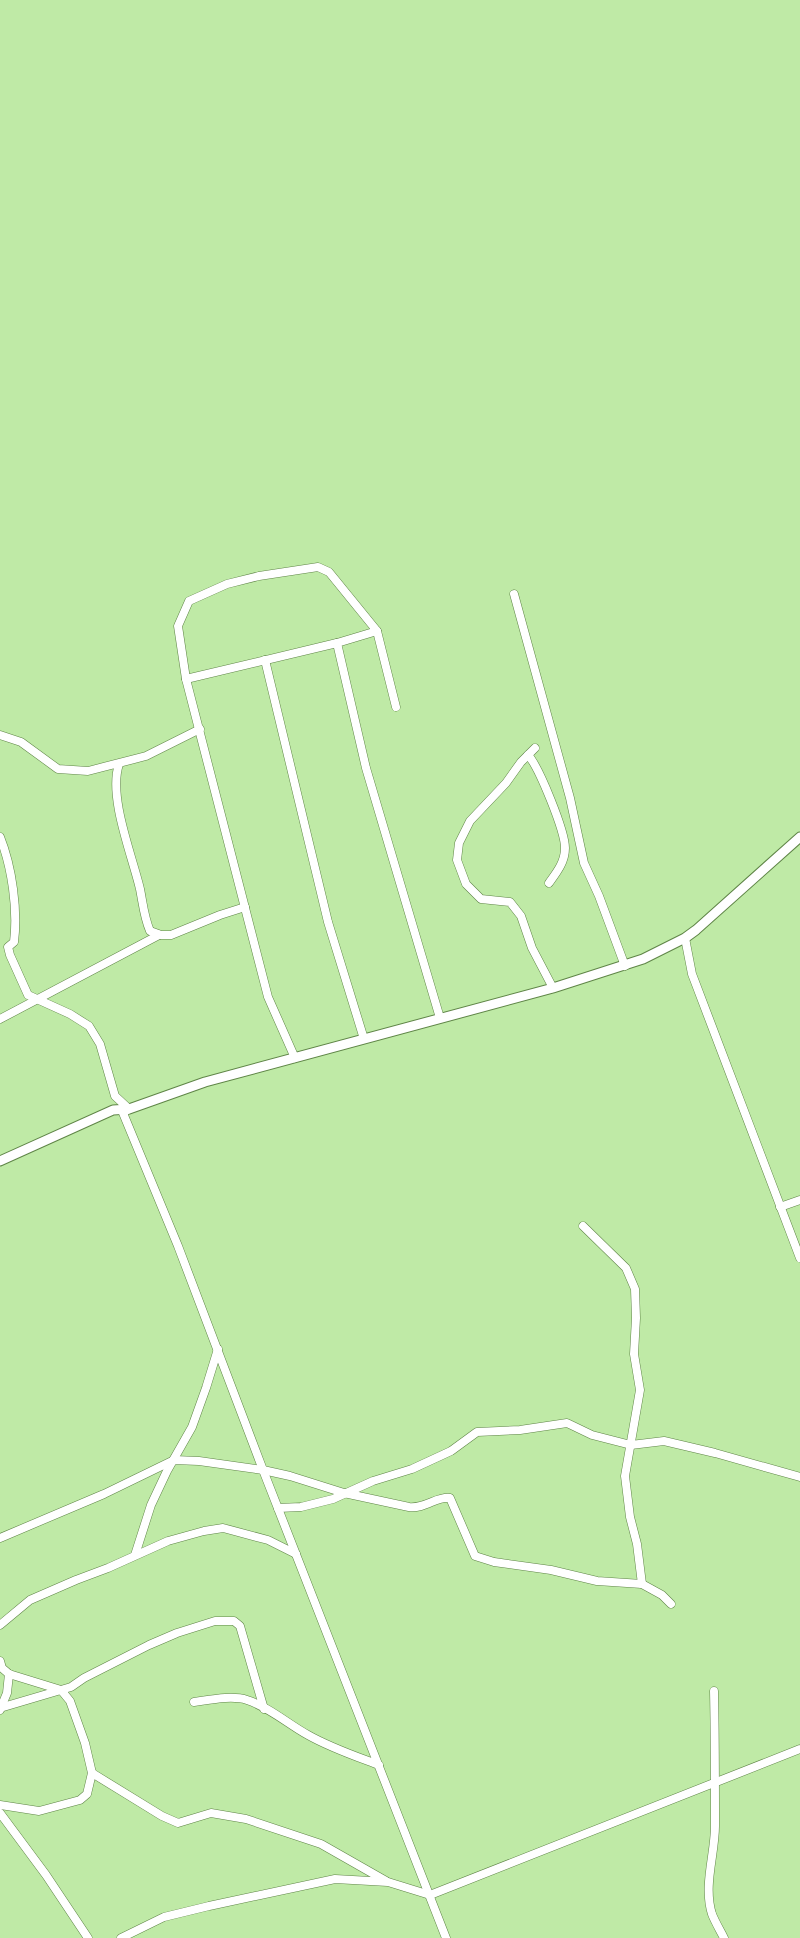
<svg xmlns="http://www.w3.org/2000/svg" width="800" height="1938" viewBox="0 0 800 1938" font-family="Lato,sans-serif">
  <rect width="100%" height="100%" fill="#bfeaa6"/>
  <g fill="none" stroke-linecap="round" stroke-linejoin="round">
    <!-- minor casing -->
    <g stroke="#5f8547" stroke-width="9">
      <g id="minor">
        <path d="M514,594L570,798L584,863L599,896L625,966"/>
        <path d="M377,631L337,643L366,768L440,1018"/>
        <path d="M265,660L328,922L364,1039"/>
        <path d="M186,679L337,643"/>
        <path d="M0,735L21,742L58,769L88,771L146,756L200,729"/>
        <path d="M535,748L521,762L506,783L470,821L459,843L457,860L466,884L481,899L510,902L521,916L532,948L553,988"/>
        <path d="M528,755C539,767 565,831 565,848C565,862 557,872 549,883"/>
        <path d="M119,764C108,797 132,855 140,889C143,904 144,917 150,931L161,935H171L220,915L245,907"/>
        <path d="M0,837C12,867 18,910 14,942L8,947L10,955L28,995L70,1014L89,1026L100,1044L115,1096L129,1109L123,1113L178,1246L263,1470L446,1938"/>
        <path d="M685,938L692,974L800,1258"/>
        <path d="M0,1019L159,935"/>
        <path d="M295,1058L268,997L186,679L178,626L189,601L227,584L259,576L318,567L329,572L377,631L396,707"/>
        <path d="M780,1207L800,1200"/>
        <path d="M583,1226L626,1268L635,1289L636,1318L634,1354L640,1390L625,1476L630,1517L637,1544L642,1584"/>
        <path d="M278,1508L301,1507L333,1499L373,1481L412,1469L451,1451L477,1432L520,1430L567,1423L592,1435L631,1445L664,1441L715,1453L800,1477"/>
        <path d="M0,1538L104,1494L174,1460L199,1461L263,1470L290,1476L344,1493L409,1507C425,1509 437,1496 450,1498L475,1556L494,1562L551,1570L597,1581L642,1584L662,1595L671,1604"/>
        <path d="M135,1555L151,1505L167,1471L192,1427L206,1388L218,1349"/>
        <path d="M0,1625L30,1600L76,1580L108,1568L168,1541L204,1531L223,1528L268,1540L296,1554"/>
        <path d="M0,1661L2,1668L9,1674L61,1690L70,1701L85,1743L92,1773L87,1794L80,1800L39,1811L0,1805"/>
        <path d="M714,1691C715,1736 715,1781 715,1826C715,1854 703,1886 712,1914C715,1922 720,1930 724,1938"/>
        <path d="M194,1702C209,1700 232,1695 247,1700C269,1707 288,1724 308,1735C331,1748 355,1756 379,1765"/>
        <path d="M0,1708L71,1687L84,1678L149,1645L177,1633L215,1621H234L240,1626L264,1709"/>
        <path d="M0,1710L7,1693L9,1674"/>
        <path d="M92,1773L162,1816L178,1823L211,1813L246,1819L321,1844L386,1881"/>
        <path d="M0,1813L46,1875L88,1938"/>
        <path d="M121,1938L164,1917L209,1906L335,1879L388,1882L430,1895L800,1749"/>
      </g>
    </g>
    <!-- major casing -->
    <g stroke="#5f8547" stroke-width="11">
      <path id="major" d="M0,1161L113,1110L129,1109L205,1082L553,988L643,959L685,938L696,930L800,837"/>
    </g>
    <!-- minor -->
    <use href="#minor" stroke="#fff" stroke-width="8"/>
    <!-- major -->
    <use href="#major" stroke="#fff" stroke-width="9"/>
  </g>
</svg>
